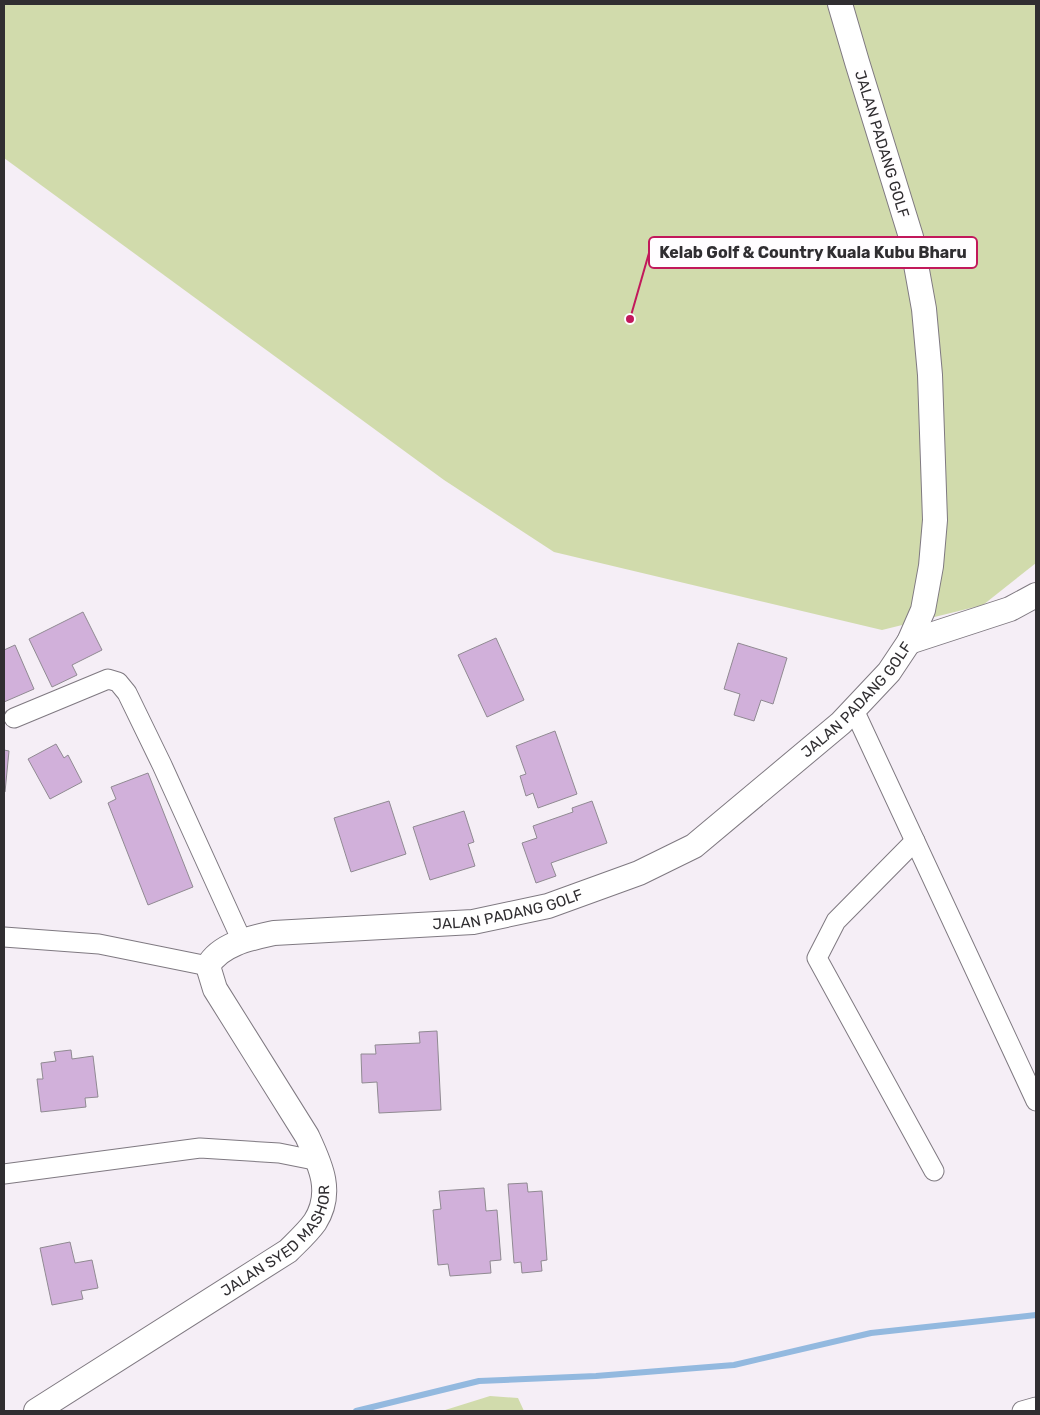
<svg xmlns="http://www.w3.org/2000/svg" width="1040" height="1415" viewBox="0 0 1040 1415" font-family="Rubik,sans-serif">
  <rect width="100%" height="100%" fill="#f5eef6"/>
  <!-- green -->
  <g fill="#d1dbac">
    <path d="M4,4H1036V563L983,605L882,630L554,552L444,480L4,158Z"/>
    <path d="M490,1396L518,1398L524,1411H442Z"/>
  </g>
  <g fill="none" stroke-linecap="round" stroke-linejoin="round">
    <!-- stream -->
    <path stroke="#93b9df" stroke-width="6" d="M356,1411L479,1381L596,1376L734,1365L871,1333L1036,1315"/>
  </g>
  <!-- building -->
  <g fill="#d1b0da" stroke="#908a92">
    <path d="M83,612L102,650L72,665L77,675L52,687L29,639Z"/>
    <path d="M496,638L524,700L487,717L458,655Z"/>
    <path d="M738,643L787,658L773,704L761,700L754,721L734,715L740,694L724,689Z"/>
    <path d="M15,645L34,689L4,702V650Z"/>
    <path d="M555,731L577,794L538,808L533,793L526,796L520,776L526,774L516,746Z"/>
    <path d="M56,744L64,758L68,755L82,782L50,799L28,759Z"/>
    <path d="M4,750L9,751L5,792L4,791Z"/>
    <path d="M148,773L193,887L148,905L108,803L116,799L111,787Z"/>
    <path d="M389,801L406,854L351,872L334,818Z"/>
    <path d="M592,801L607,843L551,863L556,876L536,883L522,843L537,838L533,826L573,812L572,808Z"/>
    <path d="M464,811L474,842L468,844L475,866L430,880L413,827Z"/>
    <path d="M437,1031L441,1110L379,1113L377,1082L362,1083L361,1054H376L375,1045L420,1043L419,1032Z"/>
    <path d="M71,1050L72,1059L93,1056L98,1097L85,1098L86,1107L41,1112L37,1079H43L41,1063L56,1061L54,1052Z"/>
    <path d="M527,1183L528,1192L542,1191L547,1260L541,1261L542,1271L522,1273L521,1262L514,1263L508,1184Z"/>
    <path d="M484,1188L486,1211L497,1210L501,1260L490,1261L491,1273L450,1276L448,1264L438,1265L433,1210L441,1209L439,1191Z"/>
    <path d="M70,1242L75,1263L92,1260L98,1288L81,1291L83,1299L52,1305L40,1248Z"/>
  </g>
  <g fill="none" stroke-linecap="round" stroke-linejoin="round">
    <!-- minor casing -->
    <g stroke="#7f7981" stroke-width="21">
      <g id="minor">
        <path d="M854,710L1036,1101"/>
        <path d="M14,718L108,679L118,682L127,693L162,765L242,941"/>
        <path d="M915,841L836,921L817,958L934,1171"/>
        <path d="M4,937L99,944L208,966"/>
        <path d="M4,1174L200,1148L279,1153L319,1161"/>
        <path d="M1022,1411L1036,1407"/>
      </g>
    </g>
    <!-- tertiary casing -->
    <g stroke="#7f7981" stroke-width="26">
      <g id="tertiary">
        <path d="M909,642L1010,609L1036,595"/>
        <path id="s1" d="M36,1411L288,1251C297,1242 308,1232 315,1222C334,1192 320,1164 307,1136L215,989L208,966C220,944 251,938 274,933L473,922L548,906L639,873L694,846L841,723L889,672L909,642L923,610L931,566L935,520L930,375L924,309L911,237L857,62L840,4"/>
      </g>
    </g>
    <!-- minor -->
    <use href="#minor" stroke="#fff" stroke-width="19"/>
    <!-- tertiary -->
    <use href="#tertiary" stroke="#fff" stroke-width="24"/>
  </g>
  <g text-anchor="middle" stroke-width="4.5" stroke-linejoin="round" paint-order="stroke">
    <!-- street labels -->
    <g font-size="15" fill="#302e31" stroke="#fffdff">
      <text transform="translate(882 144) rotate(73)" y="5">JALAN PADANG GOLF</text>
      <text dy="5" stroke="none"><textPath href="#s1" startOffset="1356">JALAN PADANG GOLF</textPath></text>
      <text dy="5" stroke="none"><textPath href="#s1" startOffset="938">JALAN PADANG GOLF</textPath></text>
      <text dy="5" stroke="none"><textPath href="#s1" startOffset="299">JALAN SYED MASHOR</textPath></text>
    </g>
  </g>
  <!-- callouts -->
  <path fill="none" stroke="#c2185b" stroke-width="2" d="M630 319L649 253"/>
  <circle fill="#c2185b" stroke="#fffdff" stroke-width="2" cx="630" cy="319" r="5"/>
  <rect fill="#fffdff" stroke="#c2185b" stroke-width="2" x="649" y="237" width="328" height="31" rx="5"/>
  <g font-size="16" text-anchor="middle" font-weight="bold" fill="#302e31">
    <text x="813" y="258">Kelab Golf &amp; Country Kuala Kubu Bharu</text>
  </g>
  <!-- border -->
  <rect width="1040" height="1415" fill="none" stroke="#302e31" stroke-width="10"/>
</svg>
